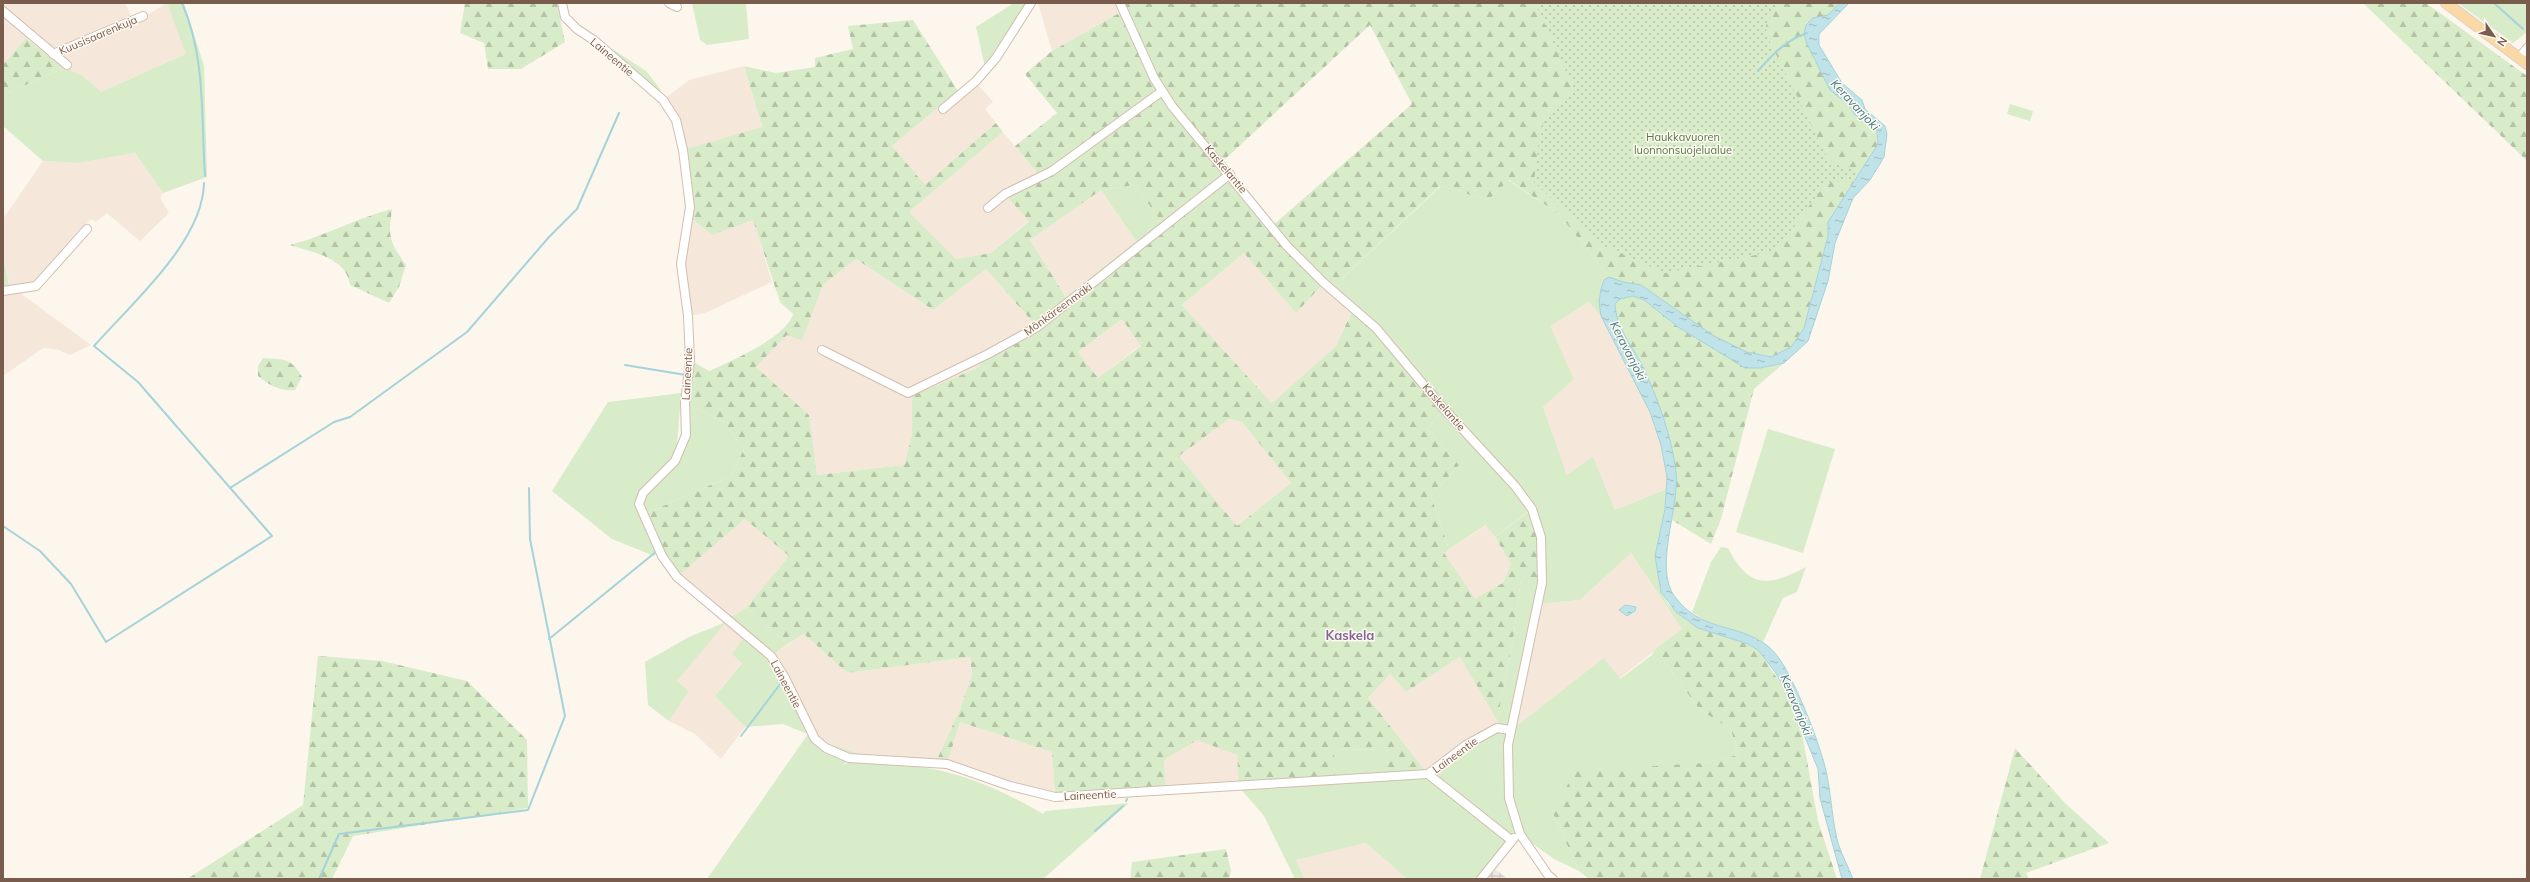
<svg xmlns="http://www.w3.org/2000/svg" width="2530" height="882" viewBox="0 0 2530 882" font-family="Mulish,sans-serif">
  <defs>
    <pattern id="industrial-grid" width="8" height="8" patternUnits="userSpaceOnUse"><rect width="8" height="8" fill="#efe9e4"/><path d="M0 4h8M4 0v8" fill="none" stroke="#c7c0bb"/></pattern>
    <pattern id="forest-firs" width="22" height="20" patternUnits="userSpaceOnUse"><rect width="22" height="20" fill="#d8ecc9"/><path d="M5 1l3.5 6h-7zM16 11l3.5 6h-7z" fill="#b4c2a5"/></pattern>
    <pattern id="park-dots" width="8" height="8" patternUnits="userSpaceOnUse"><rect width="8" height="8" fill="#d8ecc9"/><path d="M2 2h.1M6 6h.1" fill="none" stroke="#b4c2a5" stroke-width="1.8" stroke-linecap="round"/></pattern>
    <pattern id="water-ripples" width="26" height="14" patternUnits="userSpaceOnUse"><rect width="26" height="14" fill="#bfe3e8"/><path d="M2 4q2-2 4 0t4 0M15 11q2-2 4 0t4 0" fill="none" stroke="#a0bbbe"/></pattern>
  </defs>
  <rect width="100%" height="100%" fill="#fdf6ec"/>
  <!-- residential -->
  <g fill="#f5e8da">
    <path d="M3,3H125L134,23L167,3L187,54L101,92L82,75L64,68L27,38L3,65Z"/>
    <path d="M1038,3H1117L1121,12L1052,51Z"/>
    <path d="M744,66L762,128L683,150L679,129L663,100L689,80Z"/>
    <path d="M973,79L993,102L985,109L996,123L925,186L892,146Z"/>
    <path d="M1003,132L1040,176L1006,195L1029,220L991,253L956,259L909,212Z"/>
    <path d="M135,153L163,193L160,198L169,213L140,241L107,213L96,222L91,219L34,283L10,287L3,256V219L43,161L78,163Z"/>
    <path d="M1101,190L1136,241L1066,297L1030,240Z"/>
    <path d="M690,217L712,235L753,219L772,282L705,313L688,316L681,264Z"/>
    <path d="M1244,253L1296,313L1323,284L1353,308L1336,346L1272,403L1182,305Z"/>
    <path d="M856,259L933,310L986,269L1037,327L988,354L977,368L912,396V435L904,465L816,475L809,415L756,367L787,335L802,341L823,285Z"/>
    <path d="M20,293L91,345L70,355L59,350L43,348L3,376V295Z"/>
    <path d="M1589,302L1601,316L1617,344L1650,412L1661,445L1667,477L1666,489L1615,510L1593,456L1567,475L1543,407L1574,379L1549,326Z"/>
    <path d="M1122,319L1141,345L1098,378L1078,352Z"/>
    <path d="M1229,419L1242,422L1291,483L1237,526L1179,456Z"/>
    <path d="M745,519L789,556L746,608L728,619L746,635L742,662L715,696L745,727L721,759L695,734L669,721L689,691L677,681L727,619L677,577Z"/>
    <path d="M1487,525L1511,564L1503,583L1475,600L1443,553Z"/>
    <path d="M1631,553L1682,629L1619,679L1604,659L1511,730L1537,604L1580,600Z"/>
    <path d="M804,634L847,673L970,657L972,675L960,709L936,762L875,759L815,739L771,656Z"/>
    <path d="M1460,657L1503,729L1428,774L1368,698L1390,674L1406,692Z"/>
    <path d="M960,722L1052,752L1055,797L947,764Z"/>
    <path d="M1197,739L1237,755L1239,787L1166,792L1164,760Z"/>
    <path d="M1366,843L1407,879H1305L1296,860Z"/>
  </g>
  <!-- industrial -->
  <path fill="url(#industrial-grid)" d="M1495,869L1508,879H1487Z"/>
  <!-- grass -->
  <g fill="#d8ecc9" fill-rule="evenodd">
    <path d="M167,3H184L204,66L207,177L163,193L135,153L78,163L43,161L3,126V95L64,68L82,75L101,92L186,54Z"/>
    <path d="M692,3H746L749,39L707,45L700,40Z"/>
    <path d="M1014,3H1027L995,57L985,67L976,27Z"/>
    <path d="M2458,3H2526L2527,32L2513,43Z"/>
    <path d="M2010,104L2033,111L2030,121L2007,114Z"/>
    <path d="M1508,180L1559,214L1609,277C1597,286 1599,303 1601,316L1589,302L1550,326L1574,379L1543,407L1567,475L1593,456L1615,510L1666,489L1665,509L1655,556L1661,592L1668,604L1687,620L1682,629L1631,553L1580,600L1537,604L1512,724L1500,725L1497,720L1513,640L1521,579L1542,582L1531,509L1495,537L1486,525L1449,549L1431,496L1459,465L1427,429L1444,409L1331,289L1441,186L1488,200Z"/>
    <path d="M1135,185L1165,227L1069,302L1066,297L1136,241L1101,190Z"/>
    <path d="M3,256L10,290L3,291Z"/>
    <path d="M681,393L676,459L686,435L685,403L723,422L744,449L731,476L643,515L658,550L654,556L612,539L552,491L608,402Z"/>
    <path d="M1768,429L1835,449L1803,553L1736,532Z"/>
    <path d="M1721,547L1728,548C1749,589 1768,587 1806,567L1797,592L1783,598L1763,642C1738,632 1713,628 1692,612L1711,562Z"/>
    <path d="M746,608L788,644L771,656L815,739L875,759L849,758L843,765L848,762C876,765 906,764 933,769C973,777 1009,794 1043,814L1045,811L1129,803L1043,879H707L808,734L783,724L745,727L715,696L742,663L732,654L746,635L727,619Z"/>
    <path d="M726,622L677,681L689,691L669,721L648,705L645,662L689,637Z"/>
    <path d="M1655,649L1700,710L1731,729L1738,755L1705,763L1552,811L1579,871L1554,859L1516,832L1481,879H1407L1366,843L1296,860L1305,879H1295L1264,816L1239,787L1335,780L1333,750L1381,749L1428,774L1497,728L1511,730L1604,658L1620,679L1652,655ZM1511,732L1513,753L1509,771Z"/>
  </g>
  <!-- forest -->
  <g fill="url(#forest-firs)" fill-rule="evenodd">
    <path d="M465,3H557L565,42L521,69H488L484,43L460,33Z"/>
    <path d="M1120,3H1840L1828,15L1819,18L1813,58L1825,76L1830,90L1850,106L1854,114L1877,132L1878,144L1828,222V236L1804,328L1791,347L1771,357L1747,352L1714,336L1641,285L1623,283L1609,277L1559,214L1509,180L1488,200L1440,186L1331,289L1324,283L1296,313L1244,253L1182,305L1272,403L1336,346L1354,307L1444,409L1427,429L1459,465L1431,496L1449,549L1444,553L1475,599L1503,583L1511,564L1495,537L1532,509L1541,537L1542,583L1521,579L1513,640L1497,720L1460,657L1406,692L1390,674L1368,698L1428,774L1392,777L1381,749L1334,750L1335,781L1239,787L1237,755L1197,740L1164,760L1166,792L1055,797L1052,752L960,722L947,764L936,762L960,709L972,675L970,657L847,673L804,634L788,644L746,608L789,556L745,519L677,577L643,515L731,476L744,449L723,422L685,403L690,360L709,371C731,361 787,337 793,314L780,302L753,220L712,235L690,217L683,150L762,127L744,66L776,73L815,67V58L853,49L848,26L913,20L958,91L892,146L925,185L996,123L1003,132L909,212L956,259L991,253L1029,221L1005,194L1040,176L1015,146L1057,113L1025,74L1052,51L1121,12L1161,92ZM1370,25L1412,104L1272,226L1221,163ZM1135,185L1165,227L1069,302L1030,240L1101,190ZM856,259L933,310L986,269L1037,327L988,354L977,368L912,396V435L904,465L817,475L809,415L756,367L787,335L802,341L823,285ZM1122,319L1141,346L1098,378L1078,352ZM1229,419L1242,422L1291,483L1237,526L1179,456Z"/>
    <path d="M2363,3H2426L2527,76V161Z"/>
    <path d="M26,38L64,68L3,95V65Z"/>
    <path d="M612,49L646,71L661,90L656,93L608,53Z"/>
    <path d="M392,209C388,237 389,241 406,265L399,287L389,303L350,285C346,257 314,253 290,245C326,236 356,218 392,209Z"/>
    <path d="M1633,296L1644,300L1678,327L1745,368H1761L1784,363L1754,389L1721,519L1711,544L1672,520L1676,474L1672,449L1650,382L1615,317V304L1620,299Z"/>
    <path d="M263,358C284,360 291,357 302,377L295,390C280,391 270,386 258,376V366Z"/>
    <path d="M1687,620L1698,628L1748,644L1758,650L1787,693L1802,733L1818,821L1837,879H1589L1579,871L1552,811L1576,771L1705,763L1738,755L1731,729L1700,710L1655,649L1682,629Z"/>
    <path d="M318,656L382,661L467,681L527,740L528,808L353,836L332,879H187L303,805Z"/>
    <path d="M2015,748L2065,803L2109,843L2026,873L2029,879H1980Z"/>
    <path d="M1226,849L1231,871L1229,879H1130L1132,862Z"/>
  </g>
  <!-- park -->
  <path fill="url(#park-dots)" d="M1535,3H1777L1766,25L1767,36L1829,161L1860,172L1855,179L1826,183L1776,251L1665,273L1599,244L1534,182L1540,128L1574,88Z"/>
  <!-- water -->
  <g fill="url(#water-ripples)" stroke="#a5d3da">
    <path d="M1840,3H1849L1819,34V45L1842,83L1862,100L1865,109L1885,126L1887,134L1884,157L1870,180L1853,198L1835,243L1828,281L1808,341L1784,363L1760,368H1745L1678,327L1644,300L1633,296L1620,299L1615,304C1616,328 1633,347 1643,367C1658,399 1672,437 1676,472C1680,507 1653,568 1675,597C1701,631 1732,623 1762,642C1776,650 1784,665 1791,679C1804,705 1816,735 1824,763C1831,787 1831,814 1837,839C1840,852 1848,866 1853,879H1842L1820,798L1818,769L1787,693L1775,672L1758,650L1748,644L1698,628L1676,612L1661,592L1655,556L1665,509L1667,477L1661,445L1650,412L1601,316L1599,301L1601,289L1604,280L1609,277L1623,282L1641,285L1714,336L1747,352L1771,357L1791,347L1804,328L1828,236V222L1878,144L1877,131L1854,114L1850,106L1830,90L1806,42L1804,34L1806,25L1813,18L1828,15Z"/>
    <path d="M1625,605L1636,607L1635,611L1627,616L1619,610Z"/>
  </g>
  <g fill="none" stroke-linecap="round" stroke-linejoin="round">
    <!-- stream -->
    <g stroke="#a5d3da" stroke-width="2">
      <path d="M182,3C206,57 201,118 205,176"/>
      <path d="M2494,3L2523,29"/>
      <path d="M1758,71C1772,55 1786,40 1807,33"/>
      <path d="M625,365L686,375"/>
      <path d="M230,488L334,422L350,417L467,332L549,237L577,209L619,113"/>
      <path d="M3,526L40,551L71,584L106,642L272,536L138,382L94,346C131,304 203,242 204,183"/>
      <path d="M549,639L657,551"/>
      <path d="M741,736L781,683"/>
      <path d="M1126,801L1127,799"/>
      <path d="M1095,831L1123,806"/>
      <path d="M319,879L339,834L528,810L565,716L530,539L529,488"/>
    </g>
    <!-- minor casing -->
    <g stroke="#d1beb0" stroke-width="10">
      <g id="minor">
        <path d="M562,3L565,17L577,29L595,41L663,100L676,120L683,150L690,207L681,264L688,316L690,360L685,403L686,435L675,461L643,493L639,504L662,556L677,577L771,656L785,678L815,739L826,748L849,758L947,764L1010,786L1055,797L1428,774L1466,745L1497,728L1511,730"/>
        <path d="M669,3L677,7"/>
        <path d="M1120,3L1154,78L1172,106L1287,246L1324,283L1376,328L1444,409L1515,486L1532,509L1541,537L1542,583L1508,745L1509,798L1520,834L1548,875L1553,879"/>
        <path d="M3,11L67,65"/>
        <path d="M53,54L143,16"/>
        <path d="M2519,58L2527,48"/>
        <path d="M943,109L976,81L996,58L1031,3"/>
        <path d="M988,208L1005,194L1052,171L1161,92"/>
        <path d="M3,291L36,286L87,229"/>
        <path d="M822,350L908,393L988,354L1037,327L1230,174"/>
        <path d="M1428,774L1511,840"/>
        <path d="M1481,879L1514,838"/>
      </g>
    </g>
    <!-- major casing -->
    <g stroke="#dad1cd" stroke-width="12">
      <path id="major" d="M2446,3L2527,64"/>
    </g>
    <!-- minor -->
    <use href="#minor" stroke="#fff" stroke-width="8"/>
    <!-- major -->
    <use href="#major" stroke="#fbd9a5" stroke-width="10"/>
  </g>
  <g text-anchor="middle" stroke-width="3" stroke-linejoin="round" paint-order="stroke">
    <!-- street labels -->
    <g font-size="11" fill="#7a5c4d" stroke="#fffaf3">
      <text transform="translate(98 35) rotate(-23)" y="4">Kuusisaarenkuja</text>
      <text transform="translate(612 57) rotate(40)" y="4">Laineentie</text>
      <text transform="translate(1226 169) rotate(50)" y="4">Kaskelantie</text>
      <text transform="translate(1058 309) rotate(-36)" y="4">Mönkäreenmäki</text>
      <text transform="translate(687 374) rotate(-87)" y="4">Laineentie</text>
      <text transform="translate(1444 407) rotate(49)" y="4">Kaskelantie</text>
      <text transform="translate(786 684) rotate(62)" y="4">Laineentie</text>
      <text transform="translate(1455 755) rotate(-36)" y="4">Laineentie</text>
      <text transform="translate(1090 795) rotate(-3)" y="4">Laineentie</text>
    </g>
    <!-- park labels -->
    <g font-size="11" fill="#537a41" stroke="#fffaf3">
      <text x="1683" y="141">Haukkavuoren<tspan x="1683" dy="13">luonnonsuojelualue</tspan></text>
    </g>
    <!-- water labels -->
    <g font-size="12" font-style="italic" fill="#437c86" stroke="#fffaf3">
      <text transform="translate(1855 105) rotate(47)" y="4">Keravanjoki</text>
      <text transform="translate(1628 351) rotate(63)" y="4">Keravanjoki</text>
      <text transform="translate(1796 705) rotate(68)" y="4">Keravanjoki</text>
    </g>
    <!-- quarter labels -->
    <g font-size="13" font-weight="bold" fill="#846695" stroke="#fffaf3">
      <text x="1350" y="640">Kaskela</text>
    </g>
  </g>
  <!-- border -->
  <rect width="2530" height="882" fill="none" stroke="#7a5c4d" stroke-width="8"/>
  <!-- north arrow -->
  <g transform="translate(2494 36) rotate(124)" stroke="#fffaf3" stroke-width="3" paint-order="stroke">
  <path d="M0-3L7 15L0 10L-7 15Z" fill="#7a5c4d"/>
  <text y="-6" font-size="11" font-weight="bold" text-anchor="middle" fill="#7a5c4d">N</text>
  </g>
</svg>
